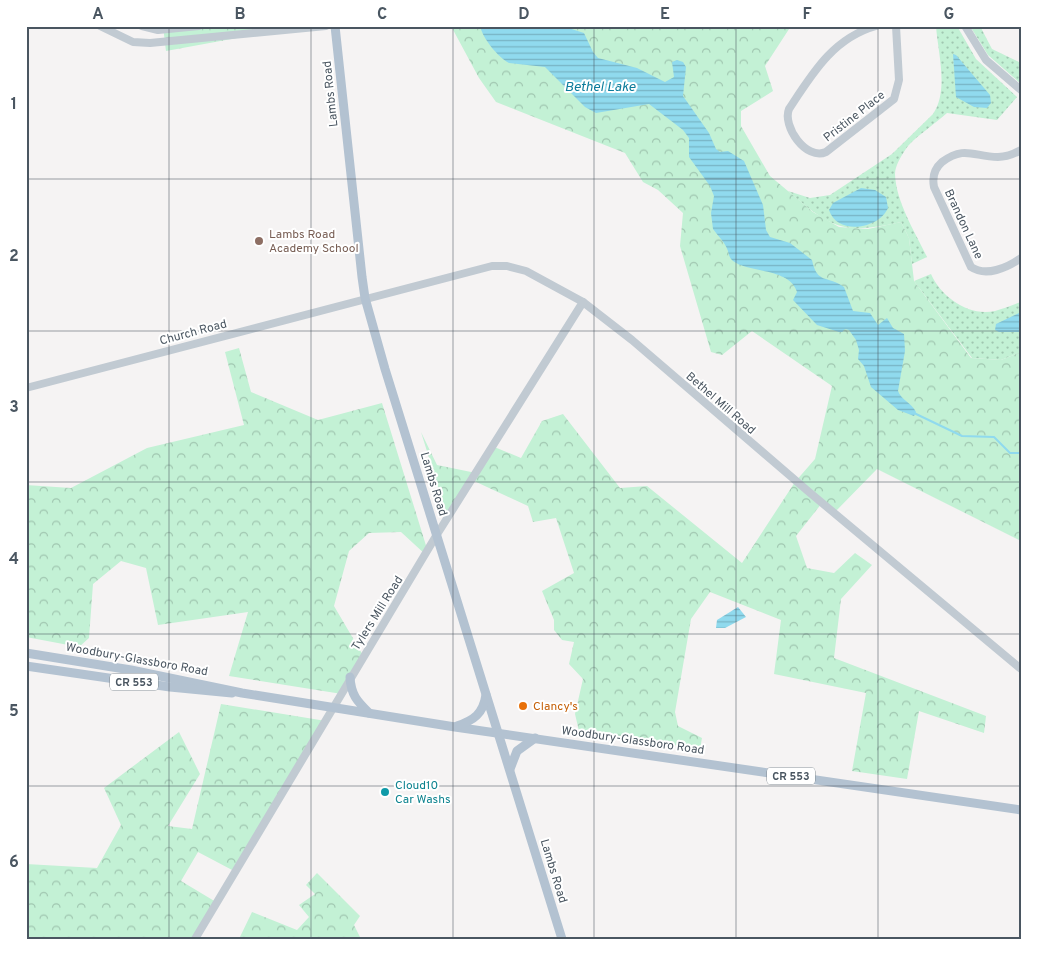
<svg xmlns="http://www.w3.org/2000/svg" width="1047" height="965" viewBox="0 0 1047 965" font-family="Overpass,sans-serif">
  <defs>
    <pattern id="grass-dots" width="8" height="8" patternUnits="userSpaceOnUse" patternTransform="scale(1.25)"><rect width="8" height="8" fill="#c3f1d5"/><path d="M2 2h.1M6 6h.1" fill="none" stroke="#a0c6b0" stroke-width="1.8" stroke-linecap="round"/></pattern>
    <pattern id="forest-crowns" width="20" height="18" patternUnits="userSpaceOnUse" patternTransform="scale(1.25)"><rect width="20" height="18" fill="#c3f1d5"/><path d="M2 6a3 3 0 1 1 6 0M12 15a3 3 0 1 1 6 0" fill="none" stroke="#a0c6b0"/></pattern>
    <pattern id="water-rules" width="6" height="5" patternUnits="userSpaceOnUse" patternTransform="scale(1.25)"><rect width="6" height="5" fill="#90daee"/><path d="M0 2.5h6" fill="none" stroke="#78b4c4"/></pattern>
  </defs>
  <rect width="100%" height="100%" fill="#f5f3f3"/>
  <!-- grass -->
  <g fill="url(#grass-dots)">
    <path d="M936,26H957L976,59L1017,97L997,120L947,113C935,124 919,134 908,146C903,153 895,165 895,174C896,202 915,232 927,257L912,264L909,238L901,222C843,235 832,229 788,191L810,198L830,195L892,154L933,114C949,91 938,53 936,26Z"/>
    <path d="M970,26H980L992,49L1021,63V84L988,55Z"/>
    <path d="M931,274C941,297 969,317 995,311C1003,309 1012,305 1021,302V352L1001,360L972,358L914,281Z"/>
  </g>
  <!-- forest -->
  <g fill="url(#forest-crowns)">
    <path d="M163,26H303L166,51Z"/>
    <path d="M451,26H791L765,66L773,91L741,111V126L770,176L813,212L839,227L868,229L901,222L909,238L914,281L971,358L1001,360L1021,352V541L877,469L835,512L822,503L796,536L807,568L834,573L855,553L872,565L841,599L834,658L986,716L984,733L919,711L907,779L852,771L866,693L774,674L781,620L710,592L691,619L675,712L678,726L702,738L700,749L579,731L575,714L583,679L569,664L574,642L562,640L554,630V620L542,591L574,573L556,518L533,522L528,506L472,480L448,519L421,432L437,465L476,473L492,446L521,458L542,421L563,414L620,488L647,486L742,563L795,482L815,459L832,386L752,331L722,355L711,352L680,246L683,213L658,190L643,182L625,153L496,102L479,78Z"/>
    <path d="M239,348L251,392L318,420L382,403L428,552L426,555L401,532L369,533L349,551L334,606L364,657L342,694L229,676L248,612L158,625L146,568L121,561L93,584L89,638L79,647L26,637V485L71,488L147,448L244,425L225,352Z"/>
    <path d="M221,704L326,721L234,871L198,852L181,881L216,902L193,939H26V864L97,868L121,825L104,788L179,732L200,774L168,826L192,829Z"/>
    <path d="M317,873L360,916L354,925L361,939H239L252,912L297,930L309,917L299,905L315,894L306,885Z"/>
  </g>
  <!-- water -->
  <g fill="url(#water-rules)">
    <path d="M480,26H562L584,33L593,52L598,58L637,68L665,82L674,77L672,62L677,60L683,62L686,67L683,96L709,133L716,149L720,152L728,151L744,161L763,205L766,230L770,237L790,243L812,260C817,285 828,275 844,287L853,311L870,313L878,325L887,318L893,328L904,334L905,351L898,391C901,400 912,403 916,412L914,416L898,410L871,387L864,366L858,359L859,350L856,340L849,330L845,329L842,332H839L817,325L793,300L797,292C790,268 748,273 733,261C729,258 729,254 728,251C725,242 718,236 713,229L711,213L714,196L710,186L689,157V138L683,130L649,104L596,113L585,107L545,67L509,63C498,57 483,39 480,26Z"/>
    <path d="M953,54L956,55L990,95L991,103L987,108L974,107L956,97Z"/>
    <path d="M861,188L875,190L886,197L888,208C879,229 837,236 829,210L833,203Z"/>
    <path d="M1021,312V332H999L995,330L996,324Z"/>
    <path d="M738,607L746,617L725,628H716L717,620Z"/>
  </g>
  <g fill="none" stroke-linecap="round" stroke-linejoin="round">
    <!-- stream -->
    <path stroke="#90daee" stroke-width="2" d="M914,413L962,436L994,437L1010,453H1021"/>
    <!-- minor -->
    <g stroke="#c1cad2" stroke-width="8">
      <path d="M100,26L133,42L150,43L326,26"/>
      <path d="M142,26L158,30L199,26"/>
      <path d="M876,26C833,38 812,74 789,109C782,126 806,161 826,152L894,99L899,80L896,26"/>
      <path d="M965,26L986,60L1021,90"/>
      <path d="M1021,150C1014,154 1006,157 998,157C974,157 965,145 942,162C934,169 932,177 934,187L971,267C986,277 1007,268 1021,258"/>
      <path d="M26,388L492,266H507L526,271L583,302L632,340L809,492L1021,669"/>
      <path d="M195,939L436,536L583,302"/>
    </g>
    <!-- major -->
    <g stroke="#b3c2d1" stroke-width="9">
      <path d="M335,26L362,277L365,298L385,369L562,939"/>
      <path d="M26,653L131,670L242,693L455,727L1021,810"/>
      <path d="M26,666L170,687L232,693"/>
      <path d="M350,677C351,695 357,701 369,713"/>
      <path d="M457,726C474,720 483,714 486,695"/>
      <path d="M510,769L517,751L535,738"/>
    </g>
  </g>
  <!-- grid -->
  <path fill="none" stroke="#4a5661" stroke-width="1" stroke-opacity="0.55" d="M169,26V939M311,26V939M453,26V939M594,26V939M736,26V939M878,26V939M26,179H1021M26,331H1021M26,482H1021M26,634H1021M26,786H1021"/>
  <!-- markers -->
  <circle fill="#8d6e63" stroke="#fff" stroke-width="2" cx="259" cy="241" r="5"/>
  <circle fill="#e8710a" stroke="#fff" stroke-width="2" cx="523" cy="706" r="5"/>
  <circle fill="#0f9aa8" stroke="#fff" stroke-width="2" cx="385" cy="792" r="5"/>
  <g text-anchor="middle" stroke-width="4" stroke-linejoin="round" paint-order="stroke">
    <!-- shield labels -->
    <g fill="#fff" stroke="#808990" stroke-width="1">
      <rect x="110" y="673.5" width="48" height="17" rx="4"/>
      <rect x="767" y="767.5" width="48" height="17" rx="4"/>
    </g>
    <g font-size="11" font-weight="bold" fill="#4a5661">
      <text x="134" y="686">CR 553</text>
      <text x="791" y="780">CR 553</text>
    </g>
    <!-- street labels -->
    <g font-size="12" fill="#4a5661" stroke="#fff">
      <text transform="translate(330 94) rotate(-96)" y="4">Lambs Road</text>
      <text transform="translate(854 116) rotate(-38)" y="4">Pristine Place</text>
      <text transform="translate(964 224) rotate(65)" y="4">Brandon Lane</text>
      <text transform="translate(193 332) rotate(-15)" y="4">Church Road</text>
      <text transform="translate(721 403) rotate(41)" y="4">Bethel Mill Road</text>
      <text transform="translate(434 484) rotate(73)" y="4">Lambs Road</text>
      <text transform="translate(377 613) rotate(-58)" y="4">Tylers Mill Road</text>
      <text transform="translate(137 659) rotate(10)" y="4">Woodbury-Glassboro Road</text>
      <text transform="translate(633 740) rotate(8)" y="4">Woodbury-Glassboro Road</text>
      <text transform="translate(554 871) rotate(73)" y="4">Lambs Road</text>
    </g>
    <!-- education labels -->
    <g font-size="12" fill="#785e54" stroke="#fff" text-anchor="start">
      <text x="269" y="238">Lambs Road<tspan x="269" dy="14">Academy School</tspan></text>
    </g>
    <!-- food labels -->
    <g font-size="12" fill="#c56008" stroke="#fff" text-anchor="start">
      <text x="533" y="710">Clancy's</text>
    </g>
    <!-- culture labels -->
    <g font-size="12" fill="#0d838f" stroke="#fff" text-anchor="start">
      <text x="395" y="789">Cloud10<tspan x="395" dy="14">Car Washs</tspan></text>
    </g>
    <!-- water labels -->
    <g font-size="14" font-style="italic" fill="#0c7c9b" stroke="#fff">
      <text x="600" y="91">Bethel Lake</text>
    </g>
  </g>
  <!-- border -->
  <rect width="1047" height="965" fill="none" stroke="#ffffff" stroke-width="55"/>
  <rect x="28" y="28" width="992" height="910" fill="none" stroke="#4a5661" stroke-width="2"/>
  <g font-size="16" text-anchor="middle" font-weight="bold" fill="#4a5661">
    <text x="98" y="19">A</text>
    <text x="240" y="19">B</text>
    <text x="382" y="19">C</text>
    <text x="524" y="19">D</text>
    <text x="665" y="19">E</text>
    <text x="807" y="19">F</text>
    <text x="949" y="19">G</text>
    <text x="14" y="109">1</text>
    <text x="14" y="261">2</text>
    <text x="14" y="412">3</text>
    <text x="14" y="564">4</text>
    <text x="14" y="716">5</text>
    <text x="14" y="867">6</text>
  </g>
</svg>
